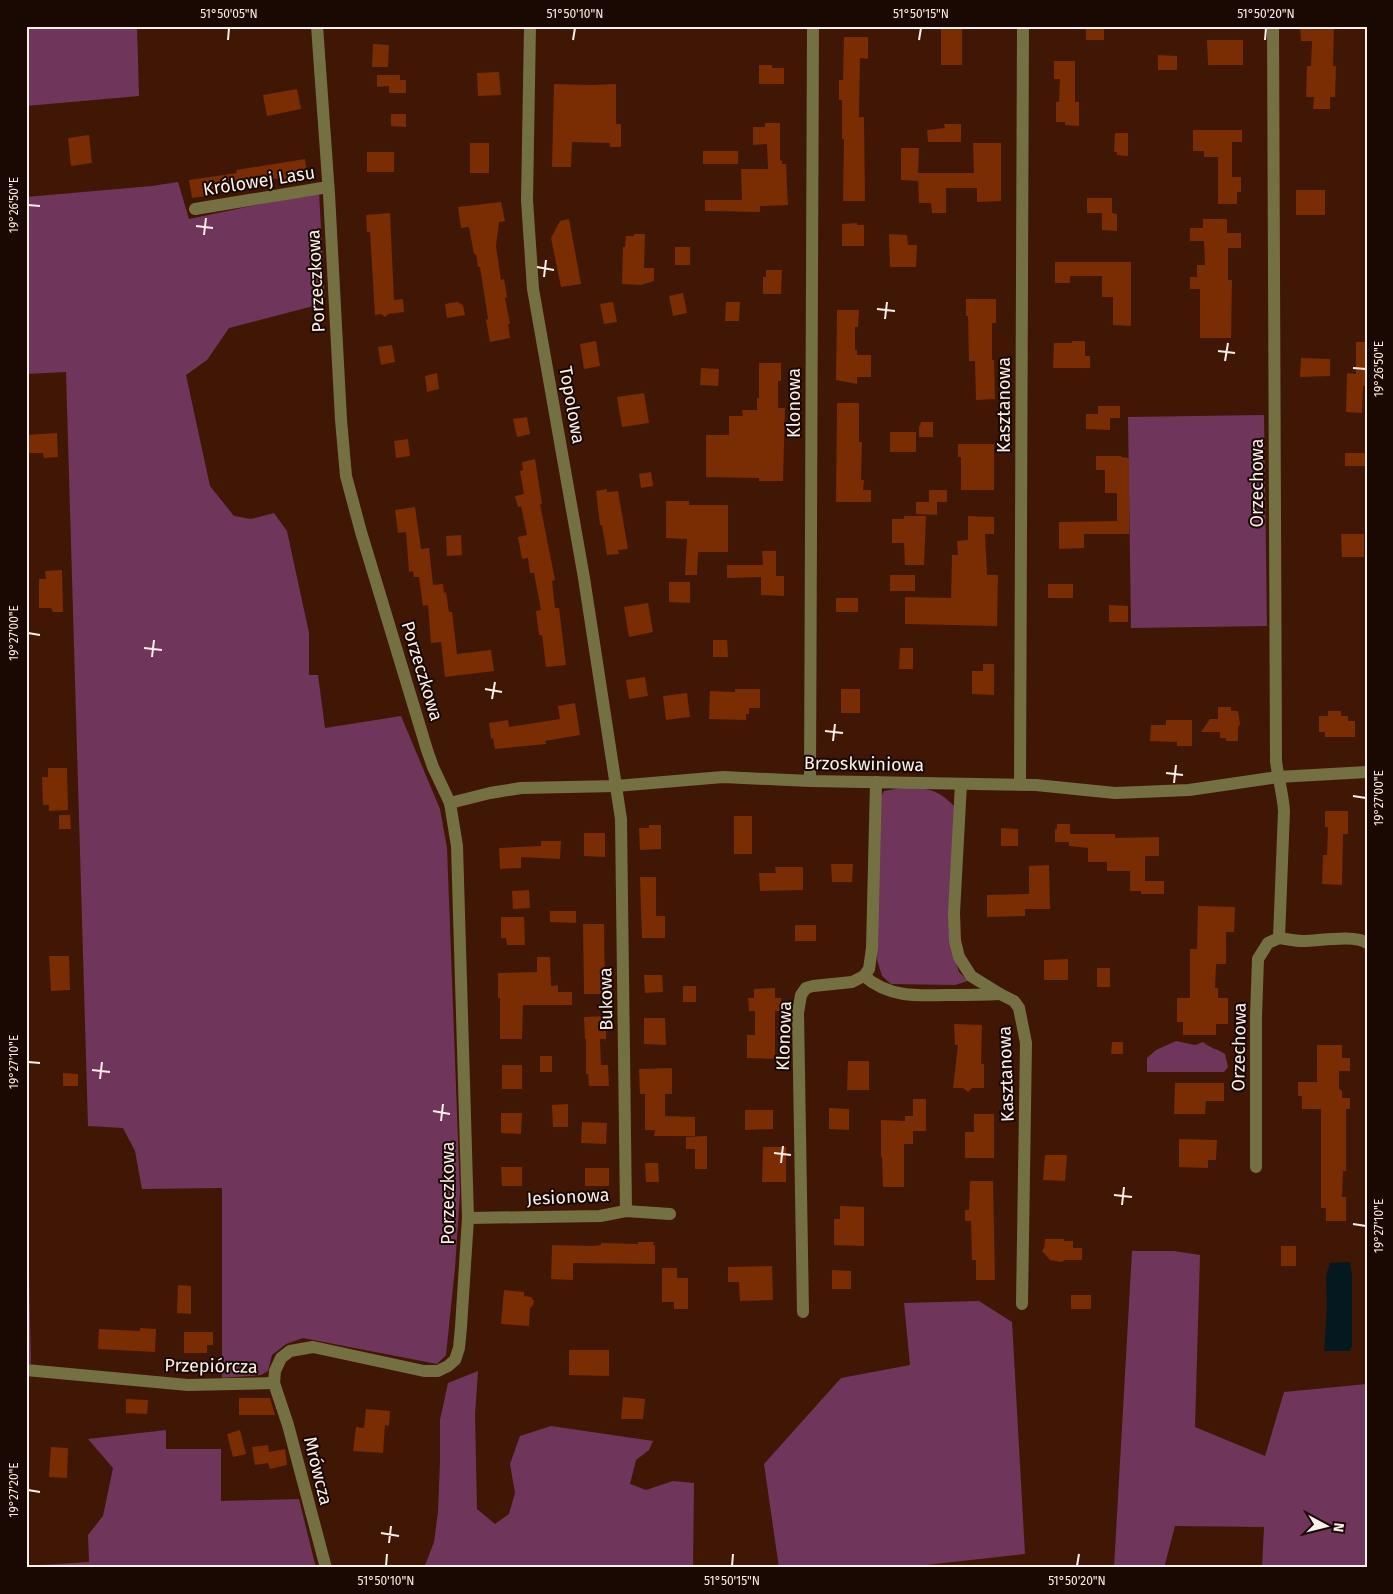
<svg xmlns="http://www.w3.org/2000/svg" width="1393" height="1594" viewBox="0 0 1393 1594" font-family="'Fira Sans',sans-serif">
  <rect width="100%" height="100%" fill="#401705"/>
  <!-- green -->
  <g fill="#6f355b">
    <path d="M26,26H137L139,96L26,106Z"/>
    <path d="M178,182L189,219L319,192L325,303L229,328L207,360L186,375L210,486L234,516L251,519L274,513L287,531L309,633V675H318L325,728L401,716L440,809L447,848L460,1192L455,1268L446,1355L437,1364L303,1338L286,1344L272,1355L268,1371L261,1375L222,1378V1188L142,1189L135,1151L123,1128L88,1126L66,372L26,374V197L152,186Z"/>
    <path d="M1264,415L1267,626L1131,628L1128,417Z"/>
    <path d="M901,788C928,788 937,788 956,808L953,953L959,972L968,981L955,985L891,984L882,976L877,960L880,798L884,791Z"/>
    <path d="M1176,1041L1195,1045L1203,1042C1210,1048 1217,1049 1225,1054L1228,1067L1224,1072H1147V1058L1156,1050Z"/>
    <path d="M26,1137L31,1364L26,1363Z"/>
    <path d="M1132,1251H1174L1200,1255L1195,1427L1265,1456L1284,1392L1367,1384V1568H1262L1264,1527L1175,1526L1164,1568H1114Z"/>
    <path d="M979,1301L1012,1322L1025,1554L899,1568H779L764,1464L841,1378L910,1365L904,1303Z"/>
    <path d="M478,1371L475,1415L477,1509L495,1524L509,1514L515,1493L510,1464L520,1436L551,1426L653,1441L649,1450L636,1460L630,1484L646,1490L673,1481L694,1483L693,1568H424L434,1542L438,1512L440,1461V1420L448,1383Z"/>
    <path d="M166,1430V1449H221V1501L299,1499L316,1568H26V1566L89,1562L88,1535L103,1516L113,1468L88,1439Z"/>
  </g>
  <!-- water -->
  <path fill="#04181f" d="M1350,1262L1352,1275V1345L1350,1351H1324L1327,1308L1326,1276L1330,1263Z"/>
  <!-- building -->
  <g fill="#7a2c03">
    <rect x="941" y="26" width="21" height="39"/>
    <rect x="1086" y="26" width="18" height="14"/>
    <path d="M1300,26H1334L1333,66H1336L1335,97H1330V109H1313L1314,97H1306L1307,66H1311L1312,41H1301Z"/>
    <path d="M844,37H868V59L860,58L859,117H864L865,201H843L844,139H842V100H839V80H843Z"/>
    <path d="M1207,40H1243V65H1208Z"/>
    <path d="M373,44L389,45L388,67H372Z"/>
    <path d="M1158,55L1177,56V70H1158Z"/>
    <path d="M1054,61H1075V102H1079V126L1065,125V122H1056V102H1059L1060,79H1054Z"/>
    <path d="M759,65H772V68H784V84H759Z"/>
    <path d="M499,72L501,95L478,96L477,73Z"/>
    <path d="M377,75H400V80H406V93H389V86L377,87Z"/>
    <path d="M554,84L592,85L616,84V124H621V147H610V143L572,142L571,167H552Z"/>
    <path d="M297,89L301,109L267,116L263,95Z"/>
    <path d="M391,114H406V127L391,126Z"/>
    <path d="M765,123H780V161L782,160V164H786L788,205L760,206V212L705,211V200H742L741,169H768L767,144L753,145V127H765Z"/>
    <path d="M944,124H961V142H928L927,130L945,128Z"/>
    <path d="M1193,130H1242V142H1232V177H1241V192H1237V204H1218V157H1204V151H1193Z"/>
    <path d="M1115,133H1128V156L1117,155V152H1114Z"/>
    <path d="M89,135L92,163L71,166L68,138Z"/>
    <rect x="470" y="143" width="19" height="30"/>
    <path d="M973,143H1001V201L977,202V188H946V213H932L931,203H919L918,175V181L901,180V148H919L918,173H974Z"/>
    <rect x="703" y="151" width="35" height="13"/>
    <rect x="367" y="152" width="27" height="20"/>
    <path d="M305,159L307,174L295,175V179L281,181V178L253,183V186L205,193L206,196L192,198L189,180L237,173L236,170Z"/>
    <rect x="1296" y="190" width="29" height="25"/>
    <path d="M1087,198H1112V213L1117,214V231L1102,230V213H1087Z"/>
    <path d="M501,202L505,221L499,222L496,246L501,280L504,279L507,297L505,298L510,324H508L510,338L490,342L486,320L488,319L480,267H478L476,254H474L469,227L461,228L458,207Z"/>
    <path d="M390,213L394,300L403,299L404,312L388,314L385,317L381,314L375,315L370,232H367L366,215Z"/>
    <path d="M569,219L581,284L561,287L551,238L560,221Z"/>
    <path d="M1203,219H1227V233H1241V248H1228V280H1232L1231,338H1200V289H1190V277H1197V265H1205L1204,241H1190V228H1203Z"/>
    <path d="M857,223V225H864V246H842V224Z"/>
    <path d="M634,234H645L644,268H654V281L641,285L622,284L623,247H625L626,236H634Z"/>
    <path d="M889,234L907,235L908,245H917L916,267H890Z"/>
    <rect x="675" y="247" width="15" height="18"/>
    <path d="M1055,262H1131V326L1113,325V297H1102V276H1070V283H1055Z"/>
    <path d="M766,270H782L781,294H763V277H766Z"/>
    <path d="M683,293L687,313L673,316L669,296Z"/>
    <path d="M966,299H996V323H992V360H994L995,399L976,400L975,361H969L968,316H966Z"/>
    <path d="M457,302L463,305L465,315L447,318L445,304Z"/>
    <path d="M613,302L617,322L604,324L600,304Z"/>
    <path d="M726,302H740L739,321H725Z"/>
    <path d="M837,310H859L858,327H855V350H857V355H871V377H857V384L836,380Z"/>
    <path d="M596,341L600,366L584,369L580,344Z"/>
    <path d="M1072,341H1085V356H1090V368H1053L1054,343H1072Z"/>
    <path d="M1356,342H1367V386H1363L1362,413L1346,412L1347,373L1356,374Z"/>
    <path d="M392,345L395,362L381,365L378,347Z"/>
    <path d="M1301,358L1330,359V376L1300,377Z"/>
    <path d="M759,363H781V381H778V408H785L783,481H759V478L706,477V435H729V416H743L742,410H757V398H759Z"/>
    <path d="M701,368L719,369L718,386L700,385Z"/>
    <path d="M437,373L439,389L427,392L425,376Z"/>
    <path d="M644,393L649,423L622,427L617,397Z"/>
    <path d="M837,403H859V442H862L861,480H864L863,490H871V502H836Z"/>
    <path d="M1098,406H1120V418H1110V430L1086,429V414H1098Z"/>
    <path d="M527,417L530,434L517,437L513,419Z"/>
    <path d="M921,422H933V437H919V426H920Z"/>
    <rect x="890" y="432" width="26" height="20"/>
    <path d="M57,433L58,457L44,458L43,453H26V435Z"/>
    <path d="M408,439L410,456L396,458L394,441Z"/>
    <path d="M958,444H994V490H961V457H958Z"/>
    <rect x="1345" y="453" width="20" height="13"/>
    <path d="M1096,456H1121V457L1129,458V534H1084V548L1059,549V522L1117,521V493H1105V470H1096Z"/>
    <path d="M535,459L542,504H540L555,580L552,581L555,608H559L566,665L546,667L542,635H539L536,611L541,610L534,573H530L528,558L522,559L518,537L527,535L521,506L518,507L515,496L524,494L520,471L523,470L522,462Z"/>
    <path d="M651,472L653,486L641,488L639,474Z"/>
    <path d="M607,489V492L618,491L628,549L618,550L619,554L607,555L602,525H600L596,491Z"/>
    <rect x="929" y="490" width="18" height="12"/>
    <path d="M666,501H689V505H728V552H698L697,575H685L687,539L666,538Z"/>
    <path d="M916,502H937V515L916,514Z"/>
    <path d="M415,507L421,549L429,548L433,585L443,584L444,593L446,592L449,612H452L457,654L491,650L494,671L445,677L441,642L431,643L428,605L423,606L419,577H414L413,571L409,572L406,532L398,533L395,510Z"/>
    <path d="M904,516H926L924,565H905L904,543H892V519H904Z"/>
    <path d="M968,516L994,517V534H985L987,575H998L997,626L905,624V597L951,598L952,555H958L957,541L968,540Z"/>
    <path d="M1341,534H1364V557H1342Z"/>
    <path d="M461,535L462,555L447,556L446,536Z"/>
    <path d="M762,551H776V576H784V596L761,595V577L727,578V565H763Z"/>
    <path d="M62,570L63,612H53L51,608H39V579H46L45,571Z"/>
    <rect x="890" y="575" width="25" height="16"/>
    <path d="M669,582H690V603L669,602Z"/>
    <rect x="1048" y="584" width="25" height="14"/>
    <rect x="836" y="598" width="22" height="14"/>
    <path d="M648,603L653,632L629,637L624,607Z"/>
    <path d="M1109,605L1128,606V622H1109Z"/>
    <path d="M713,640H727L728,657H713Z"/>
    <path d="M900,648H913V669H899Z"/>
    <path d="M983,664H994V695L972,694V671H983Z"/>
    <path d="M645,677L648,696L629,699L626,680Z"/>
    <path d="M735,689H760V708H749V714H746V720L709,719L710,691L735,692Z"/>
    <rect x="841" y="689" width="19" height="24"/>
    <path d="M687,693L690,717L666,720L663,696Z"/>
    <path d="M575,703L580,735L545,741L546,744L495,749L493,738L491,739L489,723L508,720L509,727L560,719L558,706Z"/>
    <path d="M1218,707H1231V711H1238L1240,724L1238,728V741H1226V738H1220V732H1201L1210,719H1218Z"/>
    <path d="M1328,711H1341V716H1348V721H1355V737H1325V732H1319V716H1328Z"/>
    <path d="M1166,720H1192V746H1177V742L1150,741L1151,725H1166Z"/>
    <path d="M48,768H67L68,810L49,811V805H43L42,777H48Z"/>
    <path d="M1325,811H1348V834H1343L1342,885L1322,884L1323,855H1327L1328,827H1325Z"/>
    <path d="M59,815H70L71,829H59Z"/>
    <rect x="734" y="816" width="18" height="38"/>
    <path d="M1057,824H1070V834H1115V838L1159,837V856H1145V881H1164V894H1141V891H1130V871H1107V862H1088V848L1069,846V842H1055V829H1057Z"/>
    <path d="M649,825H661V849L640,850L639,828H649Z"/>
    <path d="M1001,828L1018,829V846H1001Z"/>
    <path d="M584,833H605V857L584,856Z"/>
    <path d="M541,841H561L560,859L521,857V868L500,869L499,848L541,846Z"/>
    <path d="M831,864H853L852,882H832Z"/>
    <path d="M1049,865L1050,909H1025V916L987,917V895L1029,894V866Z"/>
    <path d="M775,867H803V890L760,891L759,873H776Z"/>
    <path d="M640,877H656V916H665V938H642Z"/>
    <path d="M529,890L530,908L513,909L512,891Z"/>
    <path d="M1198,906L1235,907L1234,932H1226V964H1216L1215,988H1218V998H1228V1024H1216V1035H1183V1022H1177V998H1190V949H1197Z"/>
    <path d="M550,911H576V923L550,922Z"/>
    <path d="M501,917H524L525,945H507L506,938H501Z"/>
    <path d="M583,924H604L605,994H584Z"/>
    <rect x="795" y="925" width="21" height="16"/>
    <path d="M49,956H69L70,990L51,991Z"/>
    <path d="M537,957H550L551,986L558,985V992H572V1005H523L522,1039H500V998H498V973L537,972Z"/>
    <path d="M1068,959V980H1044V960Z"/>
    <rect x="1097" y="968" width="13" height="19"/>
    <path d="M644,975H662L663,992L645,993Z"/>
    <rect x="683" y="986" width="13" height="16"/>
    <path d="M775,988V998H781V1011H775V1059L747,1058V1035H755V1011H749L748,998H754V989Z"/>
    <path d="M606,1016V1039H600L601,1065H608L609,1086H589L588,1074H586V1039H585L584,1017Z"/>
    <path d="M644,1018H665L666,1045L644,1044Z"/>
    <path d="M954,1024L982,1025L981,1064H984V1088H972L968,1092L963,1088H953L958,1045H955Z"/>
    <path d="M1112,1042H1123V1054H1111Z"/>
    <path d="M1317,1045H1342V1058H1350V1071H1339V1089L1342,1091V1098H1350V1109H1346V1171H1343L1342,1197H1346V1221H1326V1208H1321V1109H1302V1096H1298V1082H1317Z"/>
    <rect x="540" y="1056" width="12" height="16"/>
    <path d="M848,1061H869V1090H847Z"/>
    <rect x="502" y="1065" width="20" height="24"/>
    <path d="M672,1068V1094H665V1116L695,1117V1136H654L655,1130H645V1094H640L639,1069Z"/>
    <path d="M63,1073L78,1074V1086H63Z"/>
    <path d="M1175,1083H1224V1101H1206L1205,1114H1174Z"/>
    <path d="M913,1099H926V1131H913V1144H904V1187H883L882,1157H881V1120L905,1121V1116H913Z"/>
    <path d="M568,1104V1127H553L552,1105Z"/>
    <path d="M829,1108L849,1109V1130L829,1129Z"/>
    <path d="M745,1110H773V1129L745,1130Z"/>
    <path d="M501,1113H522L521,1134L501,1133Z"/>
    <path d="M974,1114H994V1158H965V1132H974Z"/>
    <path d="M582,1122L607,1123L606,1144L581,1143Z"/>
    <path d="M707,1136V1169H695V1149H686V1137Z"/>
    <path d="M1179,1139L1217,1140L1216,1160H1208V1168L1179,1167Z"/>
    <path d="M763,1147H786V1182H762Z"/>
    <path d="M1045,1155H1067L1065,1181L1043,1180Z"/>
    <path d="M645,1163H658L659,1182H646Z"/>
    <path d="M501,1167H522V1186H502Z"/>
    <rect x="585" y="1168" width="24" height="18"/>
    <path d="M970,1181H993L995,1280H976V1260H972L971,1221H965V1210H969Z"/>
    <path d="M840,1206L864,1207V1246L834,1245V1219H840Z"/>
    <path d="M1045,1239H1064V1241H1073V1248H1082V1260H1065L1062,1262L1050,1260L1042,1251L1044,1248Z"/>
    <path d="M638,1242H654L653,1245H655V1264L573,1263V1280L551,1279L552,1245L593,1246L601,1245V1243L638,1244Z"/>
    <rect x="1281" y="1246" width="15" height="20"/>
    <path d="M772,1266L773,1300L740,1301L739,1282H728V1267Z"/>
    <path d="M662,1268H677V1278H688V1309H674V1302H662Z"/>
    <path d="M832,1270L851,1271V1289H832Z"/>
    <path d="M178,1285L191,1286V1314L177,1313Z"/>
    <path d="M504,1290L524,1292V1296L531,1297L534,1301L533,1305L530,1308L529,1326L501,1324Z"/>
    <rect x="1071" y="1295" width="20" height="14"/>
    <path d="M140,1328L156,1329L155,1352L98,1349L99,1329L140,1331Z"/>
    <path d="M184,1332H213V1345H207V1353H184Z"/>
    <path d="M569,1350H609V1376L569,1375Z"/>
    <path d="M623,1397L645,1399L643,1419H621Z"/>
    <path d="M239,1398H270L275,1415H239Z"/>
    <path d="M126,1399L148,1400L147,1414L126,1413Z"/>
    <path d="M366,1409L390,1411L389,1426L385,1425L383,1453L353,1451L356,1427L364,1428Z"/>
    <path d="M240,1430L246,1454L233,1457L227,1434Z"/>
    <path d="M268,1445L269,1452L285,1449L287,1465L270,1469L268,1463L255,1465L252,1447Z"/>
    <path d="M51,1447L68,1448L67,1478L49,1477Z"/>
  </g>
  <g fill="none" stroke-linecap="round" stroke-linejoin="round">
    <!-- minor -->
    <g stroke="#757041" stroke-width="12">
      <path d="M317,26L329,194L341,420L346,476L361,532L427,750L433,767L450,803L457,846L468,1218L461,1327L459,1348L455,1360L448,1366L438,1371H424L313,1347L290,1351L281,1358L275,1371L274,1383L288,1425L326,1568"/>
      <path d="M530,26L527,200L533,289L584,578L621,819L626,1211"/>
      <path d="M195,209L328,187"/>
      <path d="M810,781L813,26"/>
      <path d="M961,784L954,913L955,941L959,957L971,976L1000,994L1014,1001L1019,1008L1026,1043L1022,1304"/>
      <path d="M1020,784L1023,26"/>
      <path d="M450,803L490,793L521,788L616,786L723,777L810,781L1036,785L1115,793L1189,790L1278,777L1367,772"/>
      <path d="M1279,938C1287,939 1295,941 1303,941C1318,941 1355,934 1367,943"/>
      <path d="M864,976C888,997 916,996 945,995C963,995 981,995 1000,994"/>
      <path d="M1256,1167V1016L1258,959L1268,943L1279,938L1284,811C1283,794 1278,778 1276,761L1273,26"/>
      <path d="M468,1218L600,1216L626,1211L670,1214"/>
      <path d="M803,1312L798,1013L801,995L806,988L813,986L852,982L864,976L869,969L872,948L876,782"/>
      <path d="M26,1370L188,1385L274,1383"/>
    </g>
  </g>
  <!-- ticks -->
  <path fill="none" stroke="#fbf0eb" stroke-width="2" d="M228,40L229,28M573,40L575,28M919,40L921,28M1265,40L1266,28M28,205L40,206M196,226L213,228M204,235L206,218M537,267L554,270M544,277L546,260M877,309L895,311M885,319L887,302M1218,351L1235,353M1225,361L1228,343M1353,368L1366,369M28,633L40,635M144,648L162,650M152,657L154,640M485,689L502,692M492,699L495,682M825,731L843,733M833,741L835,724M1166,773L1183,775M1174,783L1176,765M1353,796L1366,798M28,1062L40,1063M92,1070L110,1072M100,1079L102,1062M433,1111L450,1114M441,1121L443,1104M774,1153L791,1155M781,1163L783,1146M1114,1195L1132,1197M1122,1205L1124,1187M1353,1224L1366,1226M28,1490L40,1492M381,1533L399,1536M389,1543L391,1526M386,1566L387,1554M732,1566L733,1554M1077,1566L1079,1554"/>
  <g text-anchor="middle" stroke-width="4" stroke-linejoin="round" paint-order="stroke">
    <!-- street labels -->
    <g font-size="18" fill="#fbf0eb" stroke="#1a0803">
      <text transform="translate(259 181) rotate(-9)" y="6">Królowej Lasu</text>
      <text transform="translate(316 281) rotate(-93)" y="6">Porzeczkowa</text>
      <text transform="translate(794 403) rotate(-90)" y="6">Klonowa</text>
      <text transform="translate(572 405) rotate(80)" y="6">Topolowa</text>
      <text transform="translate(1004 405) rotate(-90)" y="6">Kasztanowa</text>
      <text transform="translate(1257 483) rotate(-90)" y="6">Orzechowa</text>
      <text transform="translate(422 671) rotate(73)" y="6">Porzeczkowa</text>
      <text transform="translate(864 764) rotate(1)" y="6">Brzoskwiniowa</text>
      <text transform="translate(606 999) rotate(-91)" y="6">Bukowa</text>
      <text transform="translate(784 1036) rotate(-88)" y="6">Klonowa</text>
      <text transform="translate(1239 1047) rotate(-89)" y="6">Orzechowa</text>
      <text transform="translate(1006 1074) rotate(-92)" y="6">Kasztanowa</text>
      <text transform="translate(448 1193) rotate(-90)" y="6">Porzeczkowa</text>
      <text transform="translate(568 1197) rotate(-3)" y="6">Jesionowa</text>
      <text transform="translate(211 1366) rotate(1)" y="6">Przepiórcza</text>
      <text transform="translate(318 1471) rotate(76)" y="6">Mrówcza</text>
    </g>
  </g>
  <!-- border -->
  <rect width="1393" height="1594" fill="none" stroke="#1a0803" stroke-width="55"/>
  <!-- north arrow -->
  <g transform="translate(1326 1526) rotate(97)" stroke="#1a0803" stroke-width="4" paint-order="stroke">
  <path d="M0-4L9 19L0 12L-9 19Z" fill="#fbf0eb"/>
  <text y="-8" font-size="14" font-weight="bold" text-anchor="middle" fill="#fbf0eb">N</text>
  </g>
  <rect x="28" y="28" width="1338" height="1538" fill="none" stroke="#fbf0eb" stroke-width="2"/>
  <g font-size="12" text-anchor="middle" fill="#fbf0eb">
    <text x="229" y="18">51°50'05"N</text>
    <text x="575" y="18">51°50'10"N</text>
    <text x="921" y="18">51°50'15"N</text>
    <text x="1266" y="18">51°50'20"N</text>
    <text transform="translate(14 205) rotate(-90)" y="4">19°26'50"E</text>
    <text transform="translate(1379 369) rotate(-90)" y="4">19°26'50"E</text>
    <text transform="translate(14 633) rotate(-90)" y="4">19°27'00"E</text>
    <text transform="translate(1379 798) rotate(-90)" y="4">19°27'00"E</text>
    <text transform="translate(14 1062) rotate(-90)" y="4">19°27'10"E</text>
    <text transform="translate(1379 1226) rotate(-90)" y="4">19°27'10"E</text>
    <text transform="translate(14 1490) rotate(-90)" y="4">19°27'20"E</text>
    <text x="386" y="1585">51°50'10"N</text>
    <text x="732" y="1585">51°50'15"N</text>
    <text x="1077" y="1585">51°50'20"N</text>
  </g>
</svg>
